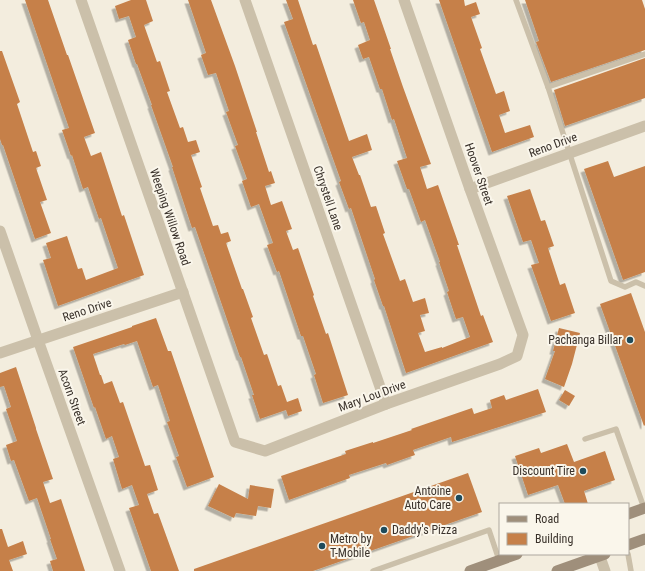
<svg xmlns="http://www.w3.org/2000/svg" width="645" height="571" viewBox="0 0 645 571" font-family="'Roboto Condensed',sans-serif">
  <defs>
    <filter id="shadow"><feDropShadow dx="-3.5" dy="3.5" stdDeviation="0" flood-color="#0004"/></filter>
  </defs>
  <rect width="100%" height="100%" fill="#f3edde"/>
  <!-- building -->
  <g fill="#c68049" filter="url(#shadow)">
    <path d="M25,0H48L67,55H68L95,133L84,137L91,156L101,152L122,216L124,215L144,275L58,306L43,260L51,258L46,243L67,236L78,269L82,268L86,280L118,268L101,218L99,219L88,187L83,189L72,155L71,156L62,130L69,128Z"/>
    <path d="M131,0H146L153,21L144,25L157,62L160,61L170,91L167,92L180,128L183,127L188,142L196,140L200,152L191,155L202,187L200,188L213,226L218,225L221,234L228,232L231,241L226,243L242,289H243L253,317L251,318L264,355L267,354L278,386L281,385L287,402L298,398L302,411L288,416L286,410L260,419L252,395H254L241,357H240L195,227L192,228L172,167H173L151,105H152L137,64H136L128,40L136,37L129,16L119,19L115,6Z"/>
    <path d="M188,0H211L235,66L257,132H256L269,172L271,171L275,183L265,186L271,205L282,201L292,229L286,231L293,250L298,248L314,295L313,296L326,334L328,333L348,395L323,403L314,375L316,374L303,336H301L279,271L277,272L267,245L273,243L259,204L251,207L242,181L247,179L235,146L238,145L226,112L229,111L216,73L208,75L201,55L206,53Z"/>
    <path d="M286,0H298L313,45L316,44L349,141L367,134L372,150L352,157L359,175H360L371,207L376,206L385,233L383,234L400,281L405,279L413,302L425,298L429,313L420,315L425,331L418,333L425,352L442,347V348L470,337L463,317L456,319L447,292L449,291L439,262H440L425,220L421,222L409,189H407L397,161L407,158L394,119L392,120L382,89H380L369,57L363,59L358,45L370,40L364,22L361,23L353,0H374L391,49H390L403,87L431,164L420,167L427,189L438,185L459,245H457L481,316L483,315L493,342L406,373L384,306H383L374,280L375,279L351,208L349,209L339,182L341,181L284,22L293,19Z"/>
    <path d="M439,0H464L465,6L476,2L480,14L471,17L482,48L480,49L496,94L504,91L510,111L499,115L505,133L530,125L534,137L492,152Z"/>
    <path d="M525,0H642L645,9V50L551,82L536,42L539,41Z"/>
    <path d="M0,51H2L20,102L17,104L33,152L36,151L41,166L36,168L47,200L40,202L51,233L35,239L3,145H2L0,139Z"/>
    <path d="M645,58V98L565,126L554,90Z"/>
    <path d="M608,161L614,177L645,166V272L623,280L584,169Z"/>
    <path d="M530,189L541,221L545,220L554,246L548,248L560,285L565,283L575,313L551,321L531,265L539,263L531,240L523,242L507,196Z"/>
    <path d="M631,293L645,332V425L644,426L600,304Z"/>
    <path d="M156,318L168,351H171L214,477L187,487L176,457L179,456L167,422L170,421L158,385L153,387L137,341L125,345L124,344L93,354L100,375H101L104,384L112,381L120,403L123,402L145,466L150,465L158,490L147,494L154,514L158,513L179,571H151L129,508L139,505L132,485L122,489L113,459L119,457L112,436L106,439L95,407L94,408L73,347L132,327V326Z"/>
    <path d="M559,328L580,333L572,364L564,387L545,379L555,351H553Z"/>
    <path d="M16,367L36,428V429L53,479L43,482L50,503L61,499L85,571H53L50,561L57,559L50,539H51L37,498L29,501L14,460L11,461L6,445L17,441L6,409L11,407L4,386L0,387V373Z"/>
    <path d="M538,389L546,412L452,442L451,437L413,450L415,455L387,465L386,463L349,475L350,478L289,500L281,476L346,454L345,451L373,442V443L412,430L411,429L472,408L474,414L492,408L490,400L504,395L506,400Z"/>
    <path d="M565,390L575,396L569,406L559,400Z"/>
    <path d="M567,444L574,462L605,451L615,480L584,491L588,504H565L558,485L528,495L515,456L539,448L541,453Z"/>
    <path d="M468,473L482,512L313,571H194V569Z"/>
    <path d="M219,484L248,499L250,485L274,489L271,508L258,506L256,516L236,513L234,518L208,506Z"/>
    <path d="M0,529H2L8,547L23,541L27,554L9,560L13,571H0Z"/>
  </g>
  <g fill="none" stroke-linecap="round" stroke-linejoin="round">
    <!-- service -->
    <g stroke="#cbc0aa" stroke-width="5.5">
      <path d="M516,0L548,87L611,281L625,287L636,282L645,286"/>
      <path d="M548,87L645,54"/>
      <path d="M585,439L616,429L644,508"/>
      <path d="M628,554L631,571"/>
      <path d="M373,571L489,530L499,560"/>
    </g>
    <!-- minor -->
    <g stroke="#cbc0aa" stroke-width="11">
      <path d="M81,0L235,442L265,451L386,404L500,364L517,356L523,335L470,189L404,0"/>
      <path d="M245,0L386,404"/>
      <path d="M470,189L645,126"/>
      <path d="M0,231L38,340L120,571"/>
      <path d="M0,353L183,292"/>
      <path d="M599,554L605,571"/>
    </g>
    <!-- secondary -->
    <g stroke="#9f8f7b" stroke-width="11">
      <path d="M628,514L645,508"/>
      <path d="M628,545L645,539"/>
      <path d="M470,571L517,554"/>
      <path d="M557,571L605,554"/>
    </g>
  </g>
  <!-- markers -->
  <g fill="#1e4b5b" stroke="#faf6eb" stroke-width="1.5">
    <circle cx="630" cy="340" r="4"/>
    <circle cx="583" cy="471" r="4"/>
    <circle cx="459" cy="498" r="4"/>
    <circle cx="384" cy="530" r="4"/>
    <circle cx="322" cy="546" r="4"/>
  </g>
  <g text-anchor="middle" stroke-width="4" stroke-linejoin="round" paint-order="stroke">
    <!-- street labels -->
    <g font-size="12" fill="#39312a" stroke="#faf6eb">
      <text transform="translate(553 145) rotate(-20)" y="4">Reno Drive</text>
      <text transform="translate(479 174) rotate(71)" y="4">Hoover Street</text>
      <text transform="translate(328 198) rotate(71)" y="4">Chrystell Lane</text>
      <text transform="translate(170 217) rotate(71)" y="4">Weeping Willow Road</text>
      <text transform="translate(87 310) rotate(-18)" y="4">Reno Drive</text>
      <text transform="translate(372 396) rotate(-20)" y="4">Mary Lou Drive</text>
      <text transform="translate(72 397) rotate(70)" y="4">Acorn Street</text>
    </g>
    <!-- poi labels -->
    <g font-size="12" fill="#39312a" stroke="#faf6eb" text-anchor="end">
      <text x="622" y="344">Pachanga Billar</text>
      <text x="575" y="475">Discount Tire</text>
      <text x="451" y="495">Antoine<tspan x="451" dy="14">Auto Care</tspan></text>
      <text x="392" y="534" text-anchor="start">Daddy's Pizza</text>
      <text x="330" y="543" text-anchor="start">Metro by<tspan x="330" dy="14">T-Mobile</tspan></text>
    </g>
  </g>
  <!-- legend -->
  <rect x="499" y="503" width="130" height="52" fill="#faf6eb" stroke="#ada79e"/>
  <rect x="507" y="516" width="20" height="6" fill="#9f8f7b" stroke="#ada79e"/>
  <text x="535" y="523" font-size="12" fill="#39312a">Road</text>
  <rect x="507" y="533" width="20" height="12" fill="#c68049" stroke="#ada79e"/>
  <text x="535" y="543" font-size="12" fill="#39312a">Building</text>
</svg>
